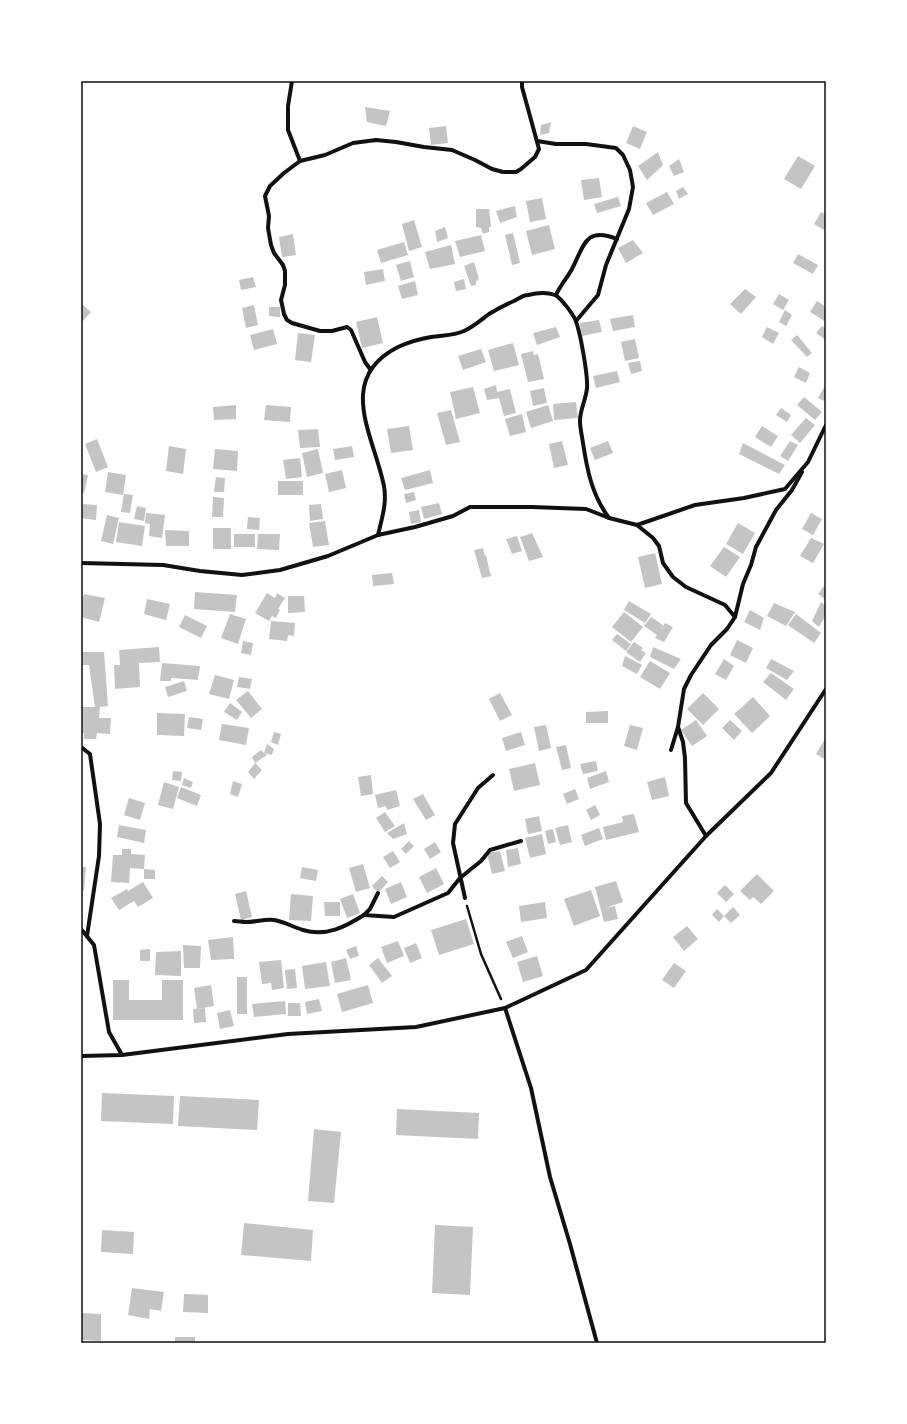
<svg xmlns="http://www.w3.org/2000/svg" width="907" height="1424" viewBox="0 0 907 1424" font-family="Poppins,sans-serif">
  <rect width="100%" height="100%" fill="#fff"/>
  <!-- building -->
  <g fill="#c4c4c4">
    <path d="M365,107L390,111L386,126L367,122Z"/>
    <path d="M551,122L549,133L540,135L541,125Z"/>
    <path d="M446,126L448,143L431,145L429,128Z"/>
    <path d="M633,126L647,132L640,149L626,143Z"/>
    <path d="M658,152L663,165L647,180L638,166Z"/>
    <path d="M798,156L815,166L801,189L784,179Z"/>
    <path d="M679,159L684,172L674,176L669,166Z"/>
    <path d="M599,178L602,197L584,200L581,180Z"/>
    <path d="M683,187L688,194L679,199L676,191Z"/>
    <path d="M667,192L674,204L653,215L646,203Z"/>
    <path d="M618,197L621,206L597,213L594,204Z"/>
    <path d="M542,198L546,219L530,222L526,201Z"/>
    <path d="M515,206L517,217L500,223L496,211Z"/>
    <path d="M476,209H489L491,226L489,228V232L483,234L481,228L476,227Z"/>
    <path d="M821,212L826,215V231L814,224Z"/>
    <path d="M414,220L422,247L409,251L402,224Z"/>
    <path d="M549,225L555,249L532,255L526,231Z"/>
    <path d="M445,227L448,238L437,242L435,231Z"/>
    <path d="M513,233L520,263L512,265L505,235Z"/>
    <path d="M293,234L296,255L282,257L279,237Z"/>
    <path d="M481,235L485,251L460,257L455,241Z"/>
    <path d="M633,240L643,253L626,263L618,248Z"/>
    <path d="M404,242L408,255L381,263L377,250Z"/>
    <path d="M451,245L455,264L430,269L425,252Z"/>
    <path d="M798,254L818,265L813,274L793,263Z"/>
    <path d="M410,261L414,277L401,281L396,265Z"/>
    <path d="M474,262L479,279L476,281V285L471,286L464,266Z"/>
    <path d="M383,269L385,281L366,285L364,272Z"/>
    <path d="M253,277L256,287L241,290L239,280Z"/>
    <path d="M464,279L466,289L456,291L454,282Z"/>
    <path d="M415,281L418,295L402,299L398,286Z"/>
    <path d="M745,289L756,297L741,314L730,304Z"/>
    <path d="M779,294L789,300L783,310L773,304Z"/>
    <path d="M817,301L826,307V322L810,312Z"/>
    <path d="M83,305L91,312L81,323V307Z"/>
    <path d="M254,305L258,325L246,328L242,308Z"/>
    <path d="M269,307H280V317L269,316Z"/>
    <path d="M785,310L792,315L786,326L779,322Z"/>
    <path d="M633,315L635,327L613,331L610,319Z"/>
    <path d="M377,317L383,343L362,348L356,322Z"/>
    <path d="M599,320L602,332L582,336L580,323Z"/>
    <path d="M822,326L826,329V340L816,333Z"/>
    <path d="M556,327L560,337L537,345L533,333Z"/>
    <path d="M767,327L779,333L773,344L762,337Z"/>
    <path d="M273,329L277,344L254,350L250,335Z"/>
    <path d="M298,333L315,335L311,362L295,360Z"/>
    <path d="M797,335L812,353L807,357L791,340Z"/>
    <path d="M635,339L639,358L625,361L621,342Z"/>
    <path d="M513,343L519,365L494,371L488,350Z"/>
    <path d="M481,349L486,362L463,370L458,356Z"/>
    <path d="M533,351L534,355L538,354L544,379L528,382L521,354Z"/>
    <path d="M640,361L642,371L631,374L628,363Z"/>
    <path d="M799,367L810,373L806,383L794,377Z"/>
    <path d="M617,371L620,382L596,388L593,376Z"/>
    <path d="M826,384V402L818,398Z"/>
    <path d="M496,385L497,392L510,389L516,413L504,416L499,398L487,400L484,389Z"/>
    <path d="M473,387L480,413L456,419L450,392Z"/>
    <path d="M544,388L547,403L533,406L530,391Z"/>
    <path d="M804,397L822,412L815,420L797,405Z"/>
    <path d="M576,402L578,418L554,420L553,404Z"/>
    <path d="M236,405V419L214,420L213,407Z"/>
    <path d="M266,405L291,407L290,422L264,420Z"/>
    <path d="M548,405L553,421L531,428L526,412Z"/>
    <path d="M781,408L791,415L787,422L776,415Z"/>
    <path d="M451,410L460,442L446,445L437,413Z"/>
    <path d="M522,414L526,432L510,436L505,419Z"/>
    <path d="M806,418L815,425L800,443L791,435Z"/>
    <path d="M409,426L413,450L391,453L387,429Z"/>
    <path d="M762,426L778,436L771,447L755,437Z"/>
    <path d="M318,429L320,447L300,448L298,430Z"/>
    <path d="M97,439L108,467L96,472L85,444Z"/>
    <path d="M562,441L568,465L554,468L549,444Z"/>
    <path d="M608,441L613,453L595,460L590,448Z"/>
    <path d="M790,441L798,445L788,461L780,456Z"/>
    <path d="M743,443L785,465L779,474L739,454Z"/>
    <path d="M169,446L186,449L183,474L166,471Z"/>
    <path d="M352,446L354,457L335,460L333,449Z"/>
    <path d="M215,449L238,451L237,471L213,469Z"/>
    <path d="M318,449L323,473L307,477L302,453Z"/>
    <path d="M300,458L302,477L286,479L283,460Z"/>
    <path d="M342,470L346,488L329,492L325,474Z"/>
    <path d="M430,470L433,483L405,490L401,478Z"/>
    <path d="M108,472L126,475L123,495L105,492Z"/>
    <path d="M81,474L88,475L84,493L81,492Z"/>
    <path d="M216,477L225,478L224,492H214Z"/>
    <rect x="278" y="481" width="25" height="14"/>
    <path d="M414,492L416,500L406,503L404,494Z"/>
    <path d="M124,494L133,495L130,513L121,512Z"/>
    <path d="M213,497L224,498L223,517H212Z"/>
    <path d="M439,503L442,514L424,519L421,507Z"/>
    <path d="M83,504L97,505L96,520L81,518Z"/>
    <path d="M321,504L323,519L310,521L309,505Z"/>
    <path d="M137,506L146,508L144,521L134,519Z"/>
    <path d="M419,510L421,522L411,524L409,512Z"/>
    <path d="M146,513L165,515L162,538L149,536L150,524L145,523Z"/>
    <path d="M811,513L822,519L813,535L802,529Z"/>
    <path d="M107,515L119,518L113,544L101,541Z"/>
    <path d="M248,517L260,518L259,530L247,529Z"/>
    <path d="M325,521L329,545L313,547L309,523Z"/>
    <path d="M119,522L145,526L142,546L116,542Z"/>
    <path d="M738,523L755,533L743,554L726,544Z"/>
    <rect x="213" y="528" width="18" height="21"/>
    <path d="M165,530L189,531V546H166Z"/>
    <path d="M532,533L543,557L529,561L520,537Z"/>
    <rect x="234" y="534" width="21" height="13"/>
    <path d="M258,534H280L279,550L257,549Z"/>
    <path d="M517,536L522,551L512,554L506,539Z"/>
    <path d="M811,538L824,544L813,563L800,556Z"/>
    <path d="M724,547L740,557L726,577L710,566Z"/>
    <path d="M483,548L485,556L486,555L490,573L492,576L482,578L474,550Z"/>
    <path d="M655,553L662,584L645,588L638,557Z"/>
    <path d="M392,573L394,584L373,586L372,575Z"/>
    <path d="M824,586L826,587V600L818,594Z"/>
    <path d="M195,592L237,595L235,612L194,609Z"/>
    <path d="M267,593L275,598L277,593L285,598L278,609L280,610L276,618L272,616L269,621L255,613Z"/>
    <path d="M84,594L105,598L99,622L81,617V606Z"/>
    <path d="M288,596H304L305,612L288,613Z"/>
    <path d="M147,599L170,604L166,620L144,614Z"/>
    <path d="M629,601L651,614L645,623L624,610Z"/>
    <path d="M821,602L826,606V615L819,627L812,621Z"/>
    <path d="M774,603L795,612L786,626L767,616Z"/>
    <path d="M750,610L764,618L760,630L744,622Z"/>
    <path d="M624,612L643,627L631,642L612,627Z"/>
    <path d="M230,614L246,619L238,644L221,638Z"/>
    <path d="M796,614L821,633L814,643L788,625Z"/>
    <path d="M185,615L207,626L201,638L179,627Z"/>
    <path d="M651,617L663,625L661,629L665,623L673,627L664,642L655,638L657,635L644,626Z"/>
    <path d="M271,621L295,623L294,636L288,635L287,641L269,639Z"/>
    <path d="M617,634L631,644L626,651L612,640Z"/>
    <path d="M737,640L753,648L746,663L730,655Z"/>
    <path d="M243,641L253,643L251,655L241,653Z"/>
    <path d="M634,642L643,648L641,650L646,653L640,662L626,652Z"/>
    <path d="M159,647L160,662L139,663L140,687L115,689L114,665H120L119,650Z"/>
    <path d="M653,647L681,659L674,669L650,657Z"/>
    <path d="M81,652H104L108,706L100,707L99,718H111L110,734L97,733L96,739H84V733H81V707H95L89,665H81Z"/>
    <path d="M625,656L642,665L637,674L622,666Z"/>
    <path d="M724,659L734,666L726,680L715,674Z"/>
    <path d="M771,659L794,671L787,680L766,668Z"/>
    <path d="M650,661L670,673L660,689L640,677Z"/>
    <path d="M162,663L200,666L198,680L171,678V681H160Z"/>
    <path d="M771,673L794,689L786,700L763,682Z"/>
    <path d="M215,675L234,680L229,699L209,694Z"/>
    <path d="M239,677L252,679L250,689L237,687Z"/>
    <path d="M184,681L187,691L168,697L165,687Z"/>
    <path d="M248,691L262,709L251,718L236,700Z"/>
    <path d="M500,693L512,715L500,721L489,699Z"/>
    <path d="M703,693L719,709L703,725L687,709Z"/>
    <path d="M753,697L770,716L752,733L734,714Z"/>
    <path d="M230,703L242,712L237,720L224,712Z"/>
    <path d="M608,711V723H586V712Z"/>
    <path d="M157,713L185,714L184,736L157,735Z"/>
    <path d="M189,717L203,719L201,730L187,728Z"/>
    <path d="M696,720L707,736L692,746L681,730Z"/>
    <path d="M730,720L742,731L734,740L722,728Z"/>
    <path d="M222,724L249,728L246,745L219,740Z"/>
    <path d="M546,725L551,748L539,751L534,727Z"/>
    <path d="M630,725L643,728L637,750L624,746Z"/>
    <path d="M274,732L281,734L278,745L271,742Z"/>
    <path d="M521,732L525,745L506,751L502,738Z"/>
    <path d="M826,737V760L816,754Z"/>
    <path d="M267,744L274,749L272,755L264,753L267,755L255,763L262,770L254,779L248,772L255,763L252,757L261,750L264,753Z"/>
    <path d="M566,745L571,768L562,770L556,747Z"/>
    <path d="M596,761L598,771L583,774L580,764Z"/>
    <path d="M535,763L540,785L514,791L509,769Z"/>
    <path d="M173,771L182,772L181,781L172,780Z"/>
    <path d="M606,771L609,782L590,789L587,778Z"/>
    <path d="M371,775L373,794L361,796L358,777Z"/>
    <path d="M665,777L669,796L652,800L647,782Z"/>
    <path d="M184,778L193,782L191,788L182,785Z"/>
    <path d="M233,781L242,784L238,797L230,794Z"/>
    <path d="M164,782L179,787L173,809L158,805Z"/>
    <path d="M181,787L201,795L197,806L177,798Z"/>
    <path d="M575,789L579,799L567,804L563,794Z"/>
    <path d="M396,790L400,806L387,810L386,806L378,808L375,795Z"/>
    <path d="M423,794L435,815L426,820L413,799Z"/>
    <path d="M129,798L145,803L140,820L124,815Z"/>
    <path d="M595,805L600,815L591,820L586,810Z"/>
    <path d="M385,812L395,826L385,832L376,818Z"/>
    <path d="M634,814L639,832L606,840L603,827L623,822L622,816Z"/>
    <path d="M539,816L542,831L528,834L525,819Z"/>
    <path d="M404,823L407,834L393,839L387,833Z"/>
    <path d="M119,825L146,830L144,843L117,837Z"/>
    <path d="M568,825L572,842L560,845L555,828Z"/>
    <path d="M599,828L603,839L585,846L581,835Z"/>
    <path d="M553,829L556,842L548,844L545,831Z"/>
    <path d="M542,834L546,854L530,858L525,838Z"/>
    <path d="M409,841L414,846L406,854L401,849Z"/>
    <path d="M435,842L441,852L430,859L424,849Z"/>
    <path d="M518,848L521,864L508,867L506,850Z"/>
    <path d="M122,849H131V854L145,855L144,869L130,868L129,883L111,882L113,855H122Z"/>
    <path d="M393,851L400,862L390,868L383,857Z"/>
    <path d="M500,851L505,871L492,874L487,853Z"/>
    <path d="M363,864L370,888L356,892L349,868Z"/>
    <path d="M81,867H86L84,891H81Z"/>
    <path d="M302,867L318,870L316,881L300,878Z"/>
    <path d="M436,868L444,884L427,893L419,877Z"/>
    <path d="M144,869L155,870V879H144Z"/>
    <path d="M757,874L774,891L761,904L753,897L750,900L740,891Z"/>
    <path d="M382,876L388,882L378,893L372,886Z"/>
    <path d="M616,881L623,902L605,908L615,906L618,919L604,922L595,887Z"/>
    <path d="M143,882L153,898L138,907L134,901L119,910L111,898L127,889L128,891Z"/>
    <path d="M401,882L407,897L391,904L385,889Z"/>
    <path d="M725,885L734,894L726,902L717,893Z"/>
    <path d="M591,890L600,916L574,926L564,899Z"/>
    <path d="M246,891L252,917L241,920L235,894Z"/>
    <path d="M291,894L313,896L311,921L289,920Z"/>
    <path d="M353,894L360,913L347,918L340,899Z"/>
    <path d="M324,902H340V916H325Z"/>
    <path d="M545,902L547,918L521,922L519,906Z"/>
    <path d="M733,907L740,915L731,923L724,916Z"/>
    <path d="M717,909L724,916L719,922L712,915Z"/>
    <path d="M466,919L474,944L439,955L431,930Z"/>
    <path d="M687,926L698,939L684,951L673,937Z"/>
    <path d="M522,936L528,952L513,958L506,942Z"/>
    <path d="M233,937L234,959L211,960L208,940Z"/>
    <path d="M398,941L404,956L387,963L381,947Z"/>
    <path d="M416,943L422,958L410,963L404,948Z"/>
    <path d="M183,945L201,946L200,968H184Z"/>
    <path d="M356,946L359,956L350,959L346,950Z"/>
    <path d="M150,949V961H140V950Z"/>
    <path d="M181,951V976L155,975L156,952Z"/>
    <path d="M537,956L543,976L523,982L517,962Z"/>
    <path d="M346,958L351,980L335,983L331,962Z"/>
    <path d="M378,958L392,976L382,983L369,965Z"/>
    <path d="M281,960L284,988L272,990L271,983L262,984L259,962Z"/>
    <path d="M326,962L330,986L305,989L302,966Z"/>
    <path d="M674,963L686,971L674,988L662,980Z"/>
    <path d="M295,969L297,988L287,989L285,970Z"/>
    <rect x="237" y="977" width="10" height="37"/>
    <path d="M113,980H129V1000H162V980H183V1020H113Z"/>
    <path d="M211,985L214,1006L197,1009L194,988Z"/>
    <path d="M368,985L373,1003L342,1012L337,994Z"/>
    <path d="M319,999L322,1011L307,1014L305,1002Z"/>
    <path d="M285,1001L286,1014L254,1017L252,1004Z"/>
    <path d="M288,1003H300L301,1016H288Z"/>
    <path d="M205,1008L206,1022L194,1023L193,1009Z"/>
    <path d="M230,1010L234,1026L220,1029L217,1013Z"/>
    <path d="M102,1093L174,1096L173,1124L101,1121Z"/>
    <path d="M180,1096L259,1100L257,1130L178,1126Z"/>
    <path d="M397,1109L479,1113L478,1139L396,1135Z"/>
    <path d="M314,1129L341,1132L334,1203L308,1201Z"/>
    <path d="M244,1223L313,1230L311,1261L241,1255Z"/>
    <path d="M435,1225L473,1227L470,1295L432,1293Z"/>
    <path d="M102,1230L134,1232L133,1254L101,1252Z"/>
    <path d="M132,1288L164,1292L161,1311L150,1309L149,1319L128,1315Z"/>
    <path d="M184,1294L208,1295V1313L183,1312Z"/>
    <path d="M82,1313L101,1314V1341L81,1340V1319Z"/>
    <rect x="175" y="1337" width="20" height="6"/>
  </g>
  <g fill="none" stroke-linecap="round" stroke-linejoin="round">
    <!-- path -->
    <path stroke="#111" stroke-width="2.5" d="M467,906L481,954L501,999"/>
    <!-- minor -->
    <g stroke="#111" stroke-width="4">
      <path d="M292,81L288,106V130L300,161"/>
      <path d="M537,141L556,144H586L616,148L623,155L630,170L633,187L629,209L606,265L598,295L576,321"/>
      <path d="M556,295C560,286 567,278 572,269C584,246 585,226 617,239"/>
      <path d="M370,369L365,362L351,330L347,327L332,331H320L292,323L287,320L284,314L281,300L285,285V271L283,265L274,253L271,245L268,228L269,216L265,196L270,186L284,173L300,161L325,155L353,143L376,140L396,142L424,147L452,150L475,160L492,169L503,172H516L521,169L535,157L539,149L522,87V81"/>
      <path d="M637,525L653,538L659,546L663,563L673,577L686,587L725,605L735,617"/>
      <path d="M378,535C382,518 387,503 384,486C374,436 335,379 398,347C409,342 419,339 431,337C442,335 453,336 464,331C473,327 481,320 489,314C497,309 505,305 514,301C518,299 523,295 528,295C536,293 547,292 555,295C561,298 572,313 575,319C580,330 588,375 587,388C586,400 580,409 580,421C580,428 582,436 583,443C587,470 592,495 609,518"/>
      <path d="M81,563L163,565L200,571L242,575L280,570L328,556L378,535L415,527L453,516L470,507H532L586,509L609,518L637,525L695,505L744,498L785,489L808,462L826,425"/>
      <path d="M678,727L683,742L685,758L686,803L706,836"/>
      <path d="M81,747L90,754L100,824L99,856L87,936"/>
      <path d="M671,750L678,727L684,689L691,675L711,645L727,629L735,617L743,584L751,565L756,547L776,510L792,490L802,472"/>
      <path d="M378,893L370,909L364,915L394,917L448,893L460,878L481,861L490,850L521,841"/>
      <path d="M465,898L453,843L455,824L478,788L493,775"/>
      <path d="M234,921C238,921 242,922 246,922C255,922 264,919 274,920C285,922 293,927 303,930C326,937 345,927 364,915"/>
      <path d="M81,929L94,945L109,1032L122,1055"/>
      <path d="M505,1008L531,1088L550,1177L570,1244L597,1343"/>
      <path d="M81,1056L122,1055L288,1034L416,1027L505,1008L586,970L706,836L771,773L826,689"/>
    </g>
  </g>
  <!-- border -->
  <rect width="907" height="1424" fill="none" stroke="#ffffff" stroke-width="164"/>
  <rect x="82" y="82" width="743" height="1260" fill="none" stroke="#111" stroke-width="1.5"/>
</svg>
